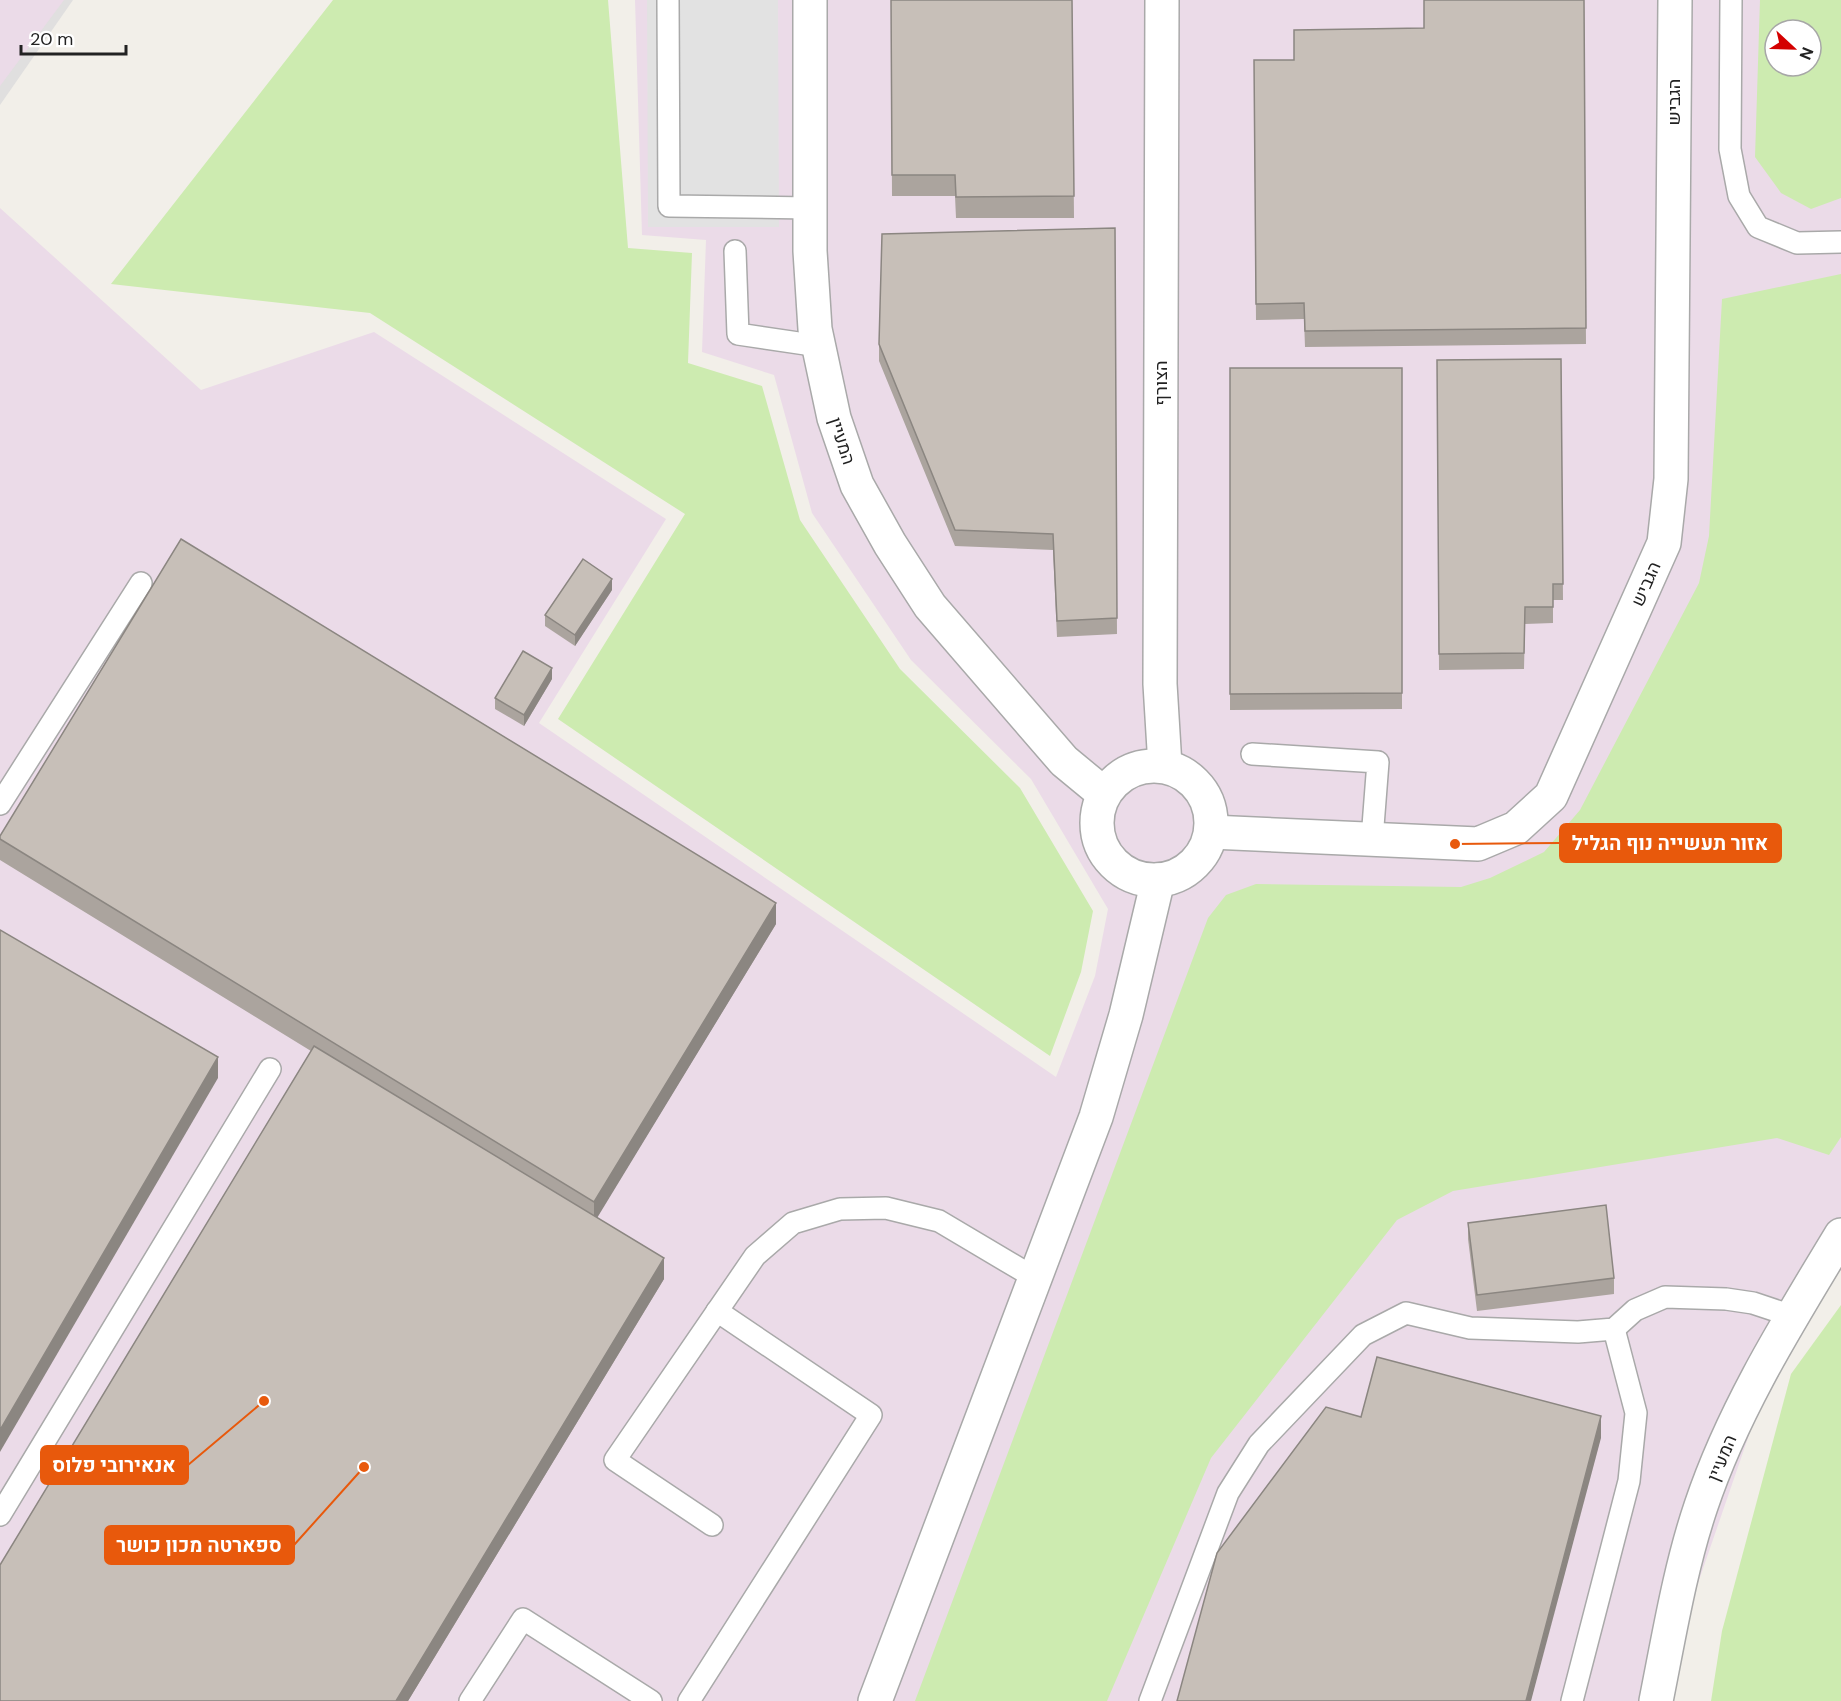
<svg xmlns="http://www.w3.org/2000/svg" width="1841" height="1701" viewBox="0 0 1841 1701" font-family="'DM Sans',Heebo,sans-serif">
  <rect width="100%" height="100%" fill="#f2efe9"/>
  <!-- residential -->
  <path fill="#e0dfdf" d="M0,0H73L0,105Z"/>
  <!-- industrial -->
  <g fill="#ebdbe8" fill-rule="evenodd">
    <path d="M0,0H64L0,86Z"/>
    <path d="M635,0H1841V1266L1769,1377L1676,1647L1670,1701H0V208L201,390L374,332L666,519L539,723L1056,1077L1095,976L1108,909L1031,779L911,660L812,513L774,375L702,352L706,240L642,235ZM1775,30H1811V66H1775Z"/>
  </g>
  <!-- grass -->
  <g fill="#cdebb0" fill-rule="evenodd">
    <path d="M333,0H608L628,248L692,253L688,363L762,386L800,520L900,669L1020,788L1093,911L1081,972L1050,1056L558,719L685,514L370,313L111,284Z"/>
    <path d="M1760,0H1841V198L1811,209L1781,193L1755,157ZM1775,30H1811V66H1775Z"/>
    <path d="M1841,274V1137L1829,1155L1777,1138L1453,1191L1397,1220L1211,1458L1107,1701H915L1208,918L1226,895L1256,884L1461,887L1490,878L1544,852L1580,810L1699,583L1709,536L1722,299Z"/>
    <path d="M1841,1305V1701H1711L1722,1631L1791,1374Z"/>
  </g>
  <!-- parking -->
  <path fill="#e2e2e2" d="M647,0H778L779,227H648Z"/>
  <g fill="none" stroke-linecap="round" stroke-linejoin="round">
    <!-- service casing -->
    <g stroke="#a9a9a9" stroke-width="24">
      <g id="service">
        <path d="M668,0L669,206L810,208"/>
        <path d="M1731,0L1730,149L1739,196L1758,227L1797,243L1841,242"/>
        <path d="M735,251L738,334L819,346"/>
        <path d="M1252,754L1378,762L1372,839"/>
        <path d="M0,804L141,583"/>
        <path d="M0,1515L270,1069"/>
        <path d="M712,1525L615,1460L755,1256L793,1223L840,1209L886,1208L939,1221L1035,1278"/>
        <path d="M470,1701L523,1619L651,1701"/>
        <path d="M689,1701L871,1415L717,1311"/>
        <path d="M1150,1701L1228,1493L1259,1444L1363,1335L1406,1313L1470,1328L1578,1332L1614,1329L1635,1310L1665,1297L1726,1299L1753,1303L1792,1316"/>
        <path d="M1572,1701L1629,1481L1636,1413L1614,1329"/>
      </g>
    </g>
    <!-- minor casing -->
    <g stroke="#a9a9a9" stroke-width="36">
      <g id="minor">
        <path d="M810,0V251L815,329L834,418L857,485L890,544L930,606L1064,761L1104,794"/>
        <path d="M1162,0L1160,684L1165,766"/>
        <circle cx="1154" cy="823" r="57"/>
        <path d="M1211,832L1478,844L1516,828L1551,796L1664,543L1671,479L1675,0"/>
        <path d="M875,1701L1096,1117L1126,1015L1158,880"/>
        <path d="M1656,1701C1669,1636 1680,1568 1701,1506C1733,1410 1789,1321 1841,1235"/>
      </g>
    </g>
    <!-- service -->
    <use href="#service" stroke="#fff" stroke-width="21"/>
    <!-- minor -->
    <use href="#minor" stroke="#fff" stroke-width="33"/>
  </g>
  <!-- wall -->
  <g fill="#aba49e">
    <path d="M891,0H1072L1074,218H956L955,196H892Z"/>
    <path d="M1584,0L1586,344L1305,347L1304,319L1256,320L1254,60H1294L1424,28Z"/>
    <path d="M1115,228L1117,634L1057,637L1053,550L955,546L879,361V344Z"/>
    <path d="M1561,359L1563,600H1553V623L1525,624L1524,669L1439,670L1437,360Z"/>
    <path d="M1230,368H1402V709L1230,710Z"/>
    <path d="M612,590L575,646L545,626V615Z"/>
    <path d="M552,679L524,726L495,709V698Z"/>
    <path d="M0,836L776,924L597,1217L664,1279L408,1701H0L311,1051L0,860Z"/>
    <path d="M1468,1223L1614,1278V1294L1477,1311L1468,1239Z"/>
  </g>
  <!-- shaded-wall -->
  <g fill="#8b8681">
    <path d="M612,579V590L575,646V635Z"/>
    <path d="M552,668V679L524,726V715Z"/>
    <path d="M776,903V924L594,1223V1202Z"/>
    <path d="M218,1057V1078L0,1452V1430Z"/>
    <path d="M664,1258V1279L408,1701H396Z"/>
    <path d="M1601,1416V1438L1531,1701H1526Z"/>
  </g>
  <!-- building -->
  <g fill="#c7bfb8" stroke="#8b8681" stroke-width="1.5">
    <path d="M891,0H1072L1074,196L956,197L955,175H892Z"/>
    <path d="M1424,0H1584L1586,328L1305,331L1304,303L1256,304L1254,60H1294V30L1424,28Z"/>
    <path d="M1115,228L1117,618L1057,621L1053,534L955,530L879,344L882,234Z"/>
    <path d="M1561,359L1563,584H1553V607H1525L1524,653L1439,654L1437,360Z"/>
    <path d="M1230,368H1402V693L1230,694Z"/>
    <path d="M181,539L776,903L594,1202L0,839V836Z"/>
    <path d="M583,559L612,579L575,635L545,615Z"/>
    <path d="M523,651L552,668L524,715L495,698Z"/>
    <path d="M0,930L218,1057L0,1430Z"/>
    <path d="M314,1046L664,1258L396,1701H0V1565Z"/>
    <path d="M1606,1205L1614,1278L1477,1295L1468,1223Z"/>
    <path d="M1377,1357L1601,1416L1526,1701H1177L1217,1553L1326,1407L1361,1417Z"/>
  </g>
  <g text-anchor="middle" stroke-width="4.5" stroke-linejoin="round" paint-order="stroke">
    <!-- street labels -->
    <g font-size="18" fill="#222" stroke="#fff">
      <text transform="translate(1674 102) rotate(-90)" y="6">הגביש</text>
      <text transform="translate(1161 383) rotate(-90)" y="6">הצורף</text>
      <text transform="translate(842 441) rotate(72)" y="6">המעיין</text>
      <text transform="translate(1646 584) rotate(-66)" y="6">הגביש</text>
      <text transform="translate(1722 1458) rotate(-67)" y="6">המעיין</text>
    </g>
  </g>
  <!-- callouts -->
  <path fill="none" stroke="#e8590c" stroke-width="2" d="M1455 844L1560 843M264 1401L188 1465M364 1467L294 1545"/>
  <g fill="#e8590c" stroke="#fff" stroke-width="2">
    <circle cx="1455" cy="844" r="6"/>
    <circle cx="264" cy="1401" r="6"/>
    <circle cx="364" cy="1467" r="6"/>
  </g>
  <g fill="#e8590c" stroke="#e8590c" stroke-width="2">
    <rect x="1560" y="824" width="221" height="38" rx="6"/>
    <rect x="41" y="1446" width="147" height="38" rx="6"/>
    <rect x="105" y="1526" width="189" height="38" rx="6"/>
  </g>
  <g font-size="20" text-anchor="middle" font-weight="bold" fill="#fff">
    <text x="1670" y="850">אזור תעשייה נוף הגליל</text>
    <text x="114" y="1472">אנאירובי פלוס</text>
    <text x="199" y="1552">ספארטה מכון כושר</text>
  </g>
  <!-- north arrow -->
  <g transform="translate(1793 48) rotate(112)"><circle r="28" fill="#ffffff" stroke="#a7a7a7" stroke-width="1.5"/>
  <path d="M0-4.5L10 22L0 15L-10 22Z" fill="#d40000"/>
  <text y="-9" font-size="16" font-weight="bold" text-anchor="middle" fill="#222222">N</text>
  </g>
  <!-- scale -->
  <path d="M21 45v9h105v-9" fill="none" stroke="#222222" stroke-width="3"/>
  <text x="30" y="45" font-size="18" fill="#222222" stroke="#ffffff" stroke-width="4.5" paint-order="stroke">20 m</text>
</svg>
